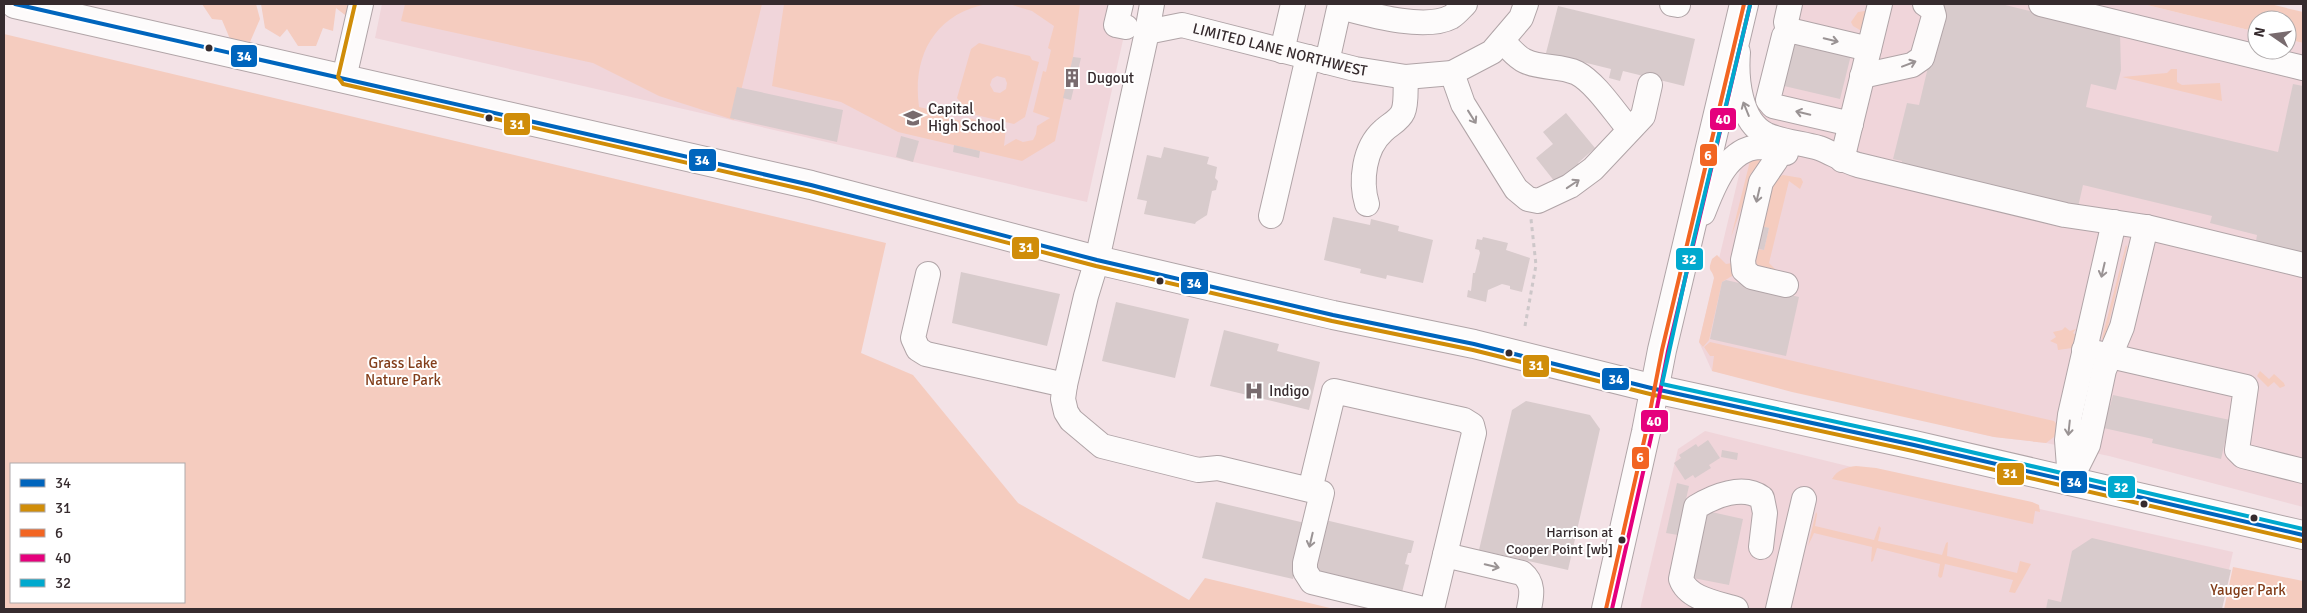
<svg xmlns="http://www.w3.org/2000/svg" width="2307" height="613" viewBox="0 0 2307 613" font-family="Signika,sans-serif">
  <rect width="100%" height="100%" fill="#f3e2e6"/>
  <!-- built -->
  <g fill="#f0d5da">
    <path d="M382,4H1131L1087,202L375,38Z"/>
    <path d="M1780,4H2143L2257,32V50H2287V39L2303,43V507L2109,456L2046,443L1994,437L1712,371L1699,342Z"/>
    <path d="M1705,431L1864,470L2233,552L2220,609H1640L1678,449Z"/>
  </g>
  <!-- green -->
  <g fill="#f5ccbf" fill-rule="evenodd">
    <path d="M202,4H256L260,19L250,42L230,39L222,20L212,19Z"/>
    <path d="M261,4H350L349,18L336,8L333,31L323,28L316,46H298L287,29L280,37L265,28Z"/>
    <path d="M405,4H762L734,120L659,96L593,63L401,21Z"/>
    <path d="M784,4H987C934,14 912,57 919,107L944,113V117L967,122L969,118L1006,128L1004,146L1016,139L1023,142L1033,140L1036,134L1037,126L1050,118L1033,112L1043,71L1046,72L1051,50L1048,48L1054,26L1032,11L1009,4H1080L1073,57L1055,141L1022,161L898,132L841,102L772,86Z"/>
    <path d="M2143,4H2270L2303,12V43L2287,39V20H2257V32Z"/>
    <path d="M1865,11L1870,14L1862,30H1860L1853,26L1851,22L1858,12Z"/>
    <path d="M4,34L886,243L861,353L913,375L1018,503L1189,600L1205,578L1334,609H4ZM11,464H184V602H11Z"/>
    <path d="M979,43L1030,56L1032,60L1039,62L1025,117L1014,124L959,111L961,103L957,98L971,49ZM997,76L1005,78L1007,83L1006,89L1000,93L994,92L990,85L992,79Z"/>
    <path d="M2171,69H2177V82L2182,85L2220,83L2222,101L2122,77L2167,73Z"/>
    <path d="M1759,155L1765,160L1751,173L1744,201L1731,237L1750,161Z"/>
    <path d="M1783,175L1801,178L1803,182L1800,189L1789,181L1769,263L1777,271H1760L1756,265L1757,249L1764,250L1769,228L1763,227C1767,211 1767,182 1783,175Z"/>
    <path d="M2126,245L2127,247L2105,339L2103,340L2102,338Z"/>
    <path d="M1717,255L1726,264L1732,263V276L1722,282L1709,340L1703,347L1699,342L1714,278C1712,268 1707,273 1712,259Z"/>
    <path d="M2065,327L2070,331L2076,329L2073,333L2076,335L2075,339L2077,341L2072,348L2058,350L2057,344L2050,341L2056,337L2053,332L2062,330Z"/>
    <path d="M1710,342L2054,421L2058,426V434L2046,443L1994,437L1792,392L1712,371L1714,356H1710L1704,347Z"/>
    <path d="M2260,371L2269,379L2274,374L2284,383L2285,386L2280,388L2274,382L2268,387L2257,376Z"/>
    <path d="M1856,466L1876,468L2032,502L2039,505L2040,512L2035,511L2033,524L1832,479C1837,470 1846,467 1856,466Z"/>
    <path d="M1816,512L1817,514L1815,526L1874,540L1879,526L1881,528L1878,541L1942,555L1946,543L1948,542L1947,556L2017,573L2020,561L2031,564L2015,593L2009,592L2013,580L1945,564L1942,577L1940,578L1938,576L1940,564L1877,548L1873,561L1871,562L1872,547L1814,533L1808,546Z"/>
    <path d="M2233,567L2303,581V609H2224Z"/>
  </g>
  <!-- building -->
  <g fill="#d8cbcc">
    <path d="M1943,4H2001L2120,33L2121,70L2116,90L2091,84L2086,107L2278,152L2293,84L2303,86V253L2256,241L2257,235L2210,223L2212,216L2083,185L2078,207L1901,164L1902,161L1893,159L1907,103L1919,105Z"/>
    <path d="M1558,6L1695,39L1684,86L1623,71L1620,81L1609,78L1611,69L1546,53Z"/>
    <path d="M1795,37L1852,51L1840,99L1784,86Z"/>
    <path d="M1073,57L1081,58L1071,100L1063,98Z"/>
    <path d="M737,87L843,110L837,142L730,118Z"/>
    <path d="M1566,113L1595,148L1578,163L1586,172L1572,183L1564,175L1555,182L1536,158L1553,144L1543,132Z"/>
    <path d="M901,136L919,141L913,162L896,157Z"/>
    <path d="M954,145L980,151L979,158L953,152Z"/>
    <path d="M1164,147L1209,157L1207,164L1217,167L1215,178L1218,181L1216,190L1212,191L1207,215L1196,222L1195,224L1144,214L1147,201L1137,199L1147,155L1161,158Z"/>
    <path d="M1333,217L1370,225L1371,219L1399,226L1398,231L1433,240L1423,283L1387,275L1386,279L1360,273L1361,269L1324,260Z"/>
    <path d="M1742,221L1769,228L1764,250L1736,244Z"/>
    <path d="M1483,237L1508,243L1506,250L1530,258L1522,292L1510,289V286L1502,284L1488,290L1486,302L1467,297L1468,290L1471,291L1473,273H1475L1480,253L1479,250L1475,249L1477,239L1482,240Z"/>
    <path d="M961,272L1060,294L1047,346L952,323Z"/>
    <path d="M1726,280L1799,297L1786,356L1710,339L1722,282Z"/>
    <path d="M1116,302L1189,319L1175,378L1102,361Z"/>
    <path d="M1224,330L1279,344L1277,351L1320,362L1309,410L1210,386Z"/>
    <path d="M2113,395L2230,420L2221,459L2152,443L2153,439L2099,427L2104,404L2110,406Z"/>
    <path d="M1526,401L1590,415L1600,429L1568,570L1479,550L1512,410Z"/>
    <path d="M1708,440L1720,458L1709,465L1711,468L1695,478L1693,475L1685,480L1674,463L1681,458L1679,455L1696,444L1698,447Z"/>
    <path d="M1722,450L1738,453L1737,460L1721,457Z"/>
    <path d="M1677,483L1689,486L1678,535L1666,533Z"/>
    <path d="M1216,502L1305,523L1293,579L1202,558Z"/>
    <path d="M1707,511L1743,519L1729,585L1693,578Z"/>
    <path d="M1321,519L1414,541L1411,553H1408L1405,564L1409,565L1400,600L1324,579L1313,561Z"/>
    <path d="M2092,538L2231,570L2222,609H2046L2048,599L2061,602L2072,551Z"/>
  </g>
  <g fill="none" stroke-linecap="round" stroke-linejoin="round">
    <!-- minor casing -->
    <g stroke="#b0a4a7" stroke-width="26">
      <g id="minor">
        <path d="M1121,4L1116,25L1126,27"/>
        <path d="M1672,4L1678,5"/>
        <path d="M1790,4L1786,22L1787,27L1793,31L1869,49"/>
        <path d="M2041,4L2303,68"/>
        <path d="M1340,7C1367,14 1424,31 1451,17C1456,14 1461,8 1465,4"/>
        <path d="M1793,31L1784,36L1768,100L1773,106L1851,124"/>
        <path d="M1147,32L1152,4"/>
        <path d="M1502,41C1509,47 1516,57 1525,61C1541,69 1560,65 1577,73C1596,83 1615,113 1629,129"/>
        <path d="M1282,51L1293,4"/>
        <path d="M1738,52C1736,77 1739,122 1767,135C1783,142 1802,143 1819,148C1832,153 1844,161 1858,165L2065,215L2146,227L2303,265"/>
        <path d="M1327,62L1340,4"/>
        <path d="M1452,73L1463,104L1516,189L1528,199L1538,201L1570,186L1593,169L1643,116L1650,85"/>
        <path d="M1862,76L1912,65L1922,58L1934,16L1932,9L1925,4"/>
        <path d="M344,78L361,4"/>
        <path d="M1778,151L1776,160L1761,182L1743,260L1744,270L1752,277L1786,285"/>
        <path d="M1842,160L1880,4"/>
        <path d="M1367,204C1360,181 1364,148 1383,131C1390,124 1399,121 1403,112C1407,103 1405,87 1406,77"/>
        <path d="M1703,213C1713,188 1726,149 1759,147C1768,147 1778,151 1786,153"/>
        <path d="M1271,216L1308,57"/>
        <path id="s1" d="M928,274L913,338L918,349L926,354L1065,385L1086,296L1097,260L1147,32L1182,25L1355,69L1406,77L1452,73L1492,52L1521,18L1526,4"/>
        <path d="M2084,350L2246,387L2237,450L2243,456L2303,471"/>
        <path d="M1065,385L1063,399L1066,412L1071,420L1102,446L1198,470L1218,468L1310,490L1334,391L1464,420L1472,425L1474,433L1432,609"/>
        <path d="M2070,480L2067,440L2070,415L2114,222"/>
        <path d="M2070,481L2088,445L2104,370L2122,327L2146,227"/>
        <path d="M1322,493L1305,563V571L1312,582L1423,609"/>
        <path d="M1445,555L1522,573C1534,583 1532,595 1529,609"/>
        <path d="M1736,609C1717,603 1688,599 1681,579L1696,507C1714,496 1743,484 1762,498L1765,513L1761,547"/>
        <path d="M1778,609L1804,499"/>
      </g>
    </g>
    <!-- major casing -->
    <g stroke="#b0a4a7" stroke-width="30">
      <g id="major">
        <path d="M15,4L811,185L1097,260L1333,315L1474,344L1655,389L1914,445L2303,535"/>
        <path d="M1606,609L1646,432L1662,350L1744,4"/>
      </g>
    </g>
    <!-- path -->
    <path stroke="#cdc7c9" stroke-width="3" stroke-dasharray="4 4" stroke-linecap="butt" d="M1525,326L1536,265L1531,219"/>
    <!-- minor -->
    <use href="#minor" stroke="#fdfbfb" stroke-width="24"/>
    <!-- major -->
    <use href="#major" stroke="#fdfbfb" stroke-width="28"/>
    <!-- bus-1 casing -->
    <g stroke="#fff" stroke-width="8">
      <path id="bus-1" d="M15,4L811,185L1097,260L1333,315L1474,344L1655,389L1914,445L2303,535"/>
    </g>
    <!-- bus-2 casing -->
    <g stroke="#fff" stroke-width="8">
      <path id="bus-2" d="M355,4L338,77L343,84L810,191L1096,266L1332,321L1473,350L1654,395L1913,451L2302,541"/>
    </g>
    <!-- bus-3 casing -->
    <g stroke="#fff" stroke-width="8">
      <path id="bus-3" d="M1606,609L1646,432L1662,350L1744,4"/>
    </g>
    <!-- bus-4 casing -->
    <g stroke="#fff" stroke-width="8">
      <path id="bus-4" d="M1612,609L1652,433L1668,351L1750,5"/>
    </g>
    <!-- bus-5 casing -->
    <g stroke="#fff" stroke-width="8">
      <path id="bus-5" d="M1750,5L1692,247L1662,384L1915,439L2303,529"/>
    </g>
    <!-- bus-1 -->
    <use href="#bus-1" stroke="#0065bd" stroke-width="4"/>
    <!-- bus-2 -->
    <use href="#bus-2" stroke="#d08d09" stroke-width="4"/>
    <!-- bus-3 -->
    <use href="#bus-3" stroke="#f26522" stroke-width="4"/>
    <!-- bus-4 -->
    <use href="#bus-4" stroke="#e5007d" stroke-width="4"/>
    <!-- bus-5 -->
    <use href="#bus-5" stroke="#00a9ce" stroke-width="4"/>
  </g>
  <!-- one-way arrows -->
  <defs><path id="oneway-shaft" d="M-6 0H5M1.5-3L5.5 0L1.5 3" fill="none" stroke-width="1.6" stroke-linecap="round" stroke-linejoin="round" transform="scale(1.25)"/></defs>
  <g stroke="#9a9394">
    <use href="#oneway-shaft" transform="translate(1831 40) rotate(13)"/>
    <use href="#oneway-shaft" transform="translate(1909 64) rotate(-21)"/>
    <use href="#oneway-shaft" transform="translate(1746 109) rotate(-112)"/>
    <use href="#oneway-shaft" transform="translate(1803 113) rotate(-167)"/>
    <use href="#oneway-shaft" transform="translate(1472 117) rotate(58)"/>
    <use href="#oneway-shaft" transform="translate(1573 184) rotate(-34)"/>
    <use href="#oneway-shaft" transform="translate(1758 195) rotate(103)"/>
    <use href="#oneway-shaft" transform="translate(2103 270) rotate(103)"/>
    <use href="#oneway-shaft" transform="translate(2069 428) rotate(96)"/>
    <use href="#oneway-shaft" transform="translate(1311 540) rotate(103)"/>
    <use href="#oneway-shaft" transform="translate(1492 566) rotate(14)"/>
  </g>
  <!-- icons -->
  <defs>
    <g id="building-bare" transform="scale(1.5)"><path d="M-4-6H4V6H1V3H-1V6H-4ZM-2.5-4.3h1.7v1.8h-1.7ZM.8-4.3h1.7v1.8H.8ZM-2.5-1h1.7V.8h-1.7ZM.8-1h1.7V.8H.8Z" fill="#786b6e" stroke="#fff" stroke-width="2.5" paint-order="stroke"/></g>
    <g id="school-bare" transform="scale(1.5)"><path d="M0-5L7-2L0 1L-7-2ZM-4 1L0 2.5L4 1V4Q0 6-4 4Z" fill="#786b6e" stroke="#fff" stroke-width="2.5" paint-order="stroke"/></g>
    <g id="hospital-bare" transform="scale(1.5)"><path d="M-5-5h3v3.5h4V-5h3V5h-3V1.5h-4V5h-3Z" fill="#786b6e" stroke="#fff" stroke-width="2.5" paint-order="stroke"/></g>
  </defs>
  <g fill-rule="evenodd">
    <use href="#building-bare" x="1072" y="78"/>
    <use href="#school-bare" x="913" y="118"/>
    <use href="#hospital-bare" x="1254" y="391"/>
  </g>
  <!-- markers -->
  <g fill="#362b2e" stroke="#fff" stroke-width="2">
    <circle cx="209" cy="48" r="4.5"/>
    <circle cx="489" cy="118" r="4.5"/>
    <circle cx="1160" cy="281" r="4.5"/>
    <circle cx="1509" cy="353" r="4.5"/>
    <circle cx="2144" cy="504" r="4.5"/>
    <circle cx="2254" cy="518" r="4.5"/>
    <circle cx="1622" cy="540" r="4.5"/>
  </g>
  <g text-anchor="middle" stroke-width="4" stroke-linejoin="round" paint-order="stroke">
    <!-- bus labels -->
    <g font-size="14" fill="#362b2e" stroke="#fff" text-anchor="end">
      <text x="1613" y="537">Harrison at<tspan x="1613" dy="17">Cooper Point [wb]</tspan></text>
    </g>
    <!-- street labels -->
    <g font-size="15" fill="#362b2e" stroke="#fff">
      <text dy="5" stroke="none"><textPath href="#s1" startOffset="729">LIMITED LANE NORTHWEST</textPath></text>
    </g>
    <!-- poi labels -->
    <g font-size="15" fill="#362b2e" stroke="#fff" text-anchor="start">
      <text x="1087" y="83">Dugout</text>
      <text x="928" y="114">Capital<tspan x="928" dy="17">High School</tspan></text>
      <text x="1269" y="396">Indigo</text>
    </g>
    <!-- park labels -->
    <g font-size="15" fill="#833e1b" stroke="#fff">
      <text x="403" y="368">Grass Lake<tspan x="403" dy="17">Nature Park</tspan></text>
      <text x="2248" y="595">Yauger Park</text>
    </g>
  </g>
  <g stroke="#fff" stroke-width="2">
    <rect x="230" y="44" width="28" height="24" rx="5" fill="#0065bd"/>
    <rect x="1709" y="107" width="28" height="24" rx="5" fill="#e5007d"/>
    <rect x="503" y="112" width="28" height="24" rx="5" fill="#d08d09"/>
    <rect x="1699" y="143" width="19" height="24" rx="5" fill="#f26522"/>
    <rect x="688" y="148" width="29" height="24" rx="5" fill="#0065bd"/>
    <rect x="1011" y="236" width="29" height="24" rx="5" fill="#d08d09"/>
    <rect x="1675" y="247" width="29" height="24" rx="5" fill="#00a9ce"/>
    <rect x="1180" y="271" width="29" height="24" rx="5" fill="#0065bd"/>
    <rect x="1522" y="354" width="28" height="24" rx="5" fill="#d08d09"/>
    <rect x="1601" y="367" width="29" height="24" rx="5" fill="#0065bd"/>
    <rect x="1640" y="409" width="29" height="24" rx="5" fill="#e5007d"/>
    <rect x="1631" y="446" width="19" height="24" rx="5" fill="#f26522"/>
    <rect x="1996" y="462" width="29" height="24" rx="5" fill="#d08d09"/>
    <rect x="2060" y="470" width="28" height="24" rx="5" fill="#0065bd"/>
    <rect x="2107" y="475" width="29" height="24" rx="5" fill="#00a9ce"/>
  </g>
  <g font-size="14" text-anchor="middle" font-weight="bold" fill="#fff">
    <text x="244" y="61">34</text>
    <text x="1723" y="124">40</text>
    <text x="517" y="129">31</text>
    <text x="1708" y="160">6</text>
    <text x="702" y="165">34</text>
    <text x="1026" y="252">31</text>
    <text x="1689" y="264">32</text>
    <text x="1194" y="288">34</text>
    <text x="1536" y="370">31</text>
    <text x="1616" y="384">34</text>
    <text x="1654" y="426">40</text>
    <text x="1640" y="462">6</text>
    <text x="2010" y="478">31</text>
    <text x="2074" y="487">34</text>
    <text x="2121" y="492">32</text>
  </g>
  <!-- border -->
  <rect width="2307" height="613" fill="none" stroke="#362b2e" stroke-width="10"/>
  <!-- legend -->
  <rect x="10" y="463" width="175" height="140" fill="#ffffff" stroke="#afaaab"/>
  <rect x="20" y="479" width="25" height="8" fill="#0065bd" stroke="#afaaab"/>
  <text x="55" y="488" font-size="15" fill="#362b2e">34</text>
  <rect x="20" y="504" width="25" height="8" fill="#d08d09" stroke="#afaaab"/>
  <text x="55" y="513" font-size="15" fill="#362b2e">31</text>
  <rect x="20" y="529" width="25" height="8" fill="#f26522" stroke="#afaaab"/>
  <text x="55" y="538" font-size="15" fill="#362b2e">6</text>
  <rect x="20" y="554" width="25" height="8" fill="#e5007d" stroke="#afaaab"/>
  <text x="55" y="563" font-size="15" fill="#362b2e">40</text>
  <rect x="20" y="579" width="25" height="8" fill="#00a9ce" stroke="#afaaab"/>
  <text x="55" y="588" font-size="15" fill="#362b2e">32</text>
  <!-- north arrow -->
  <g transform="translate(2272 35) rotate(283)"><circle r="24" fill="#ffffff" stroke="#afaaab"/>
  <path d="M0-4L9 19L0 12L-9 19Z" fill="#786b6e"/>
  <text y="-8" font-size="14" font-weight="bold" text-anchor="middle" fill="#362b2e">N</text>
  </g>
</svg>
